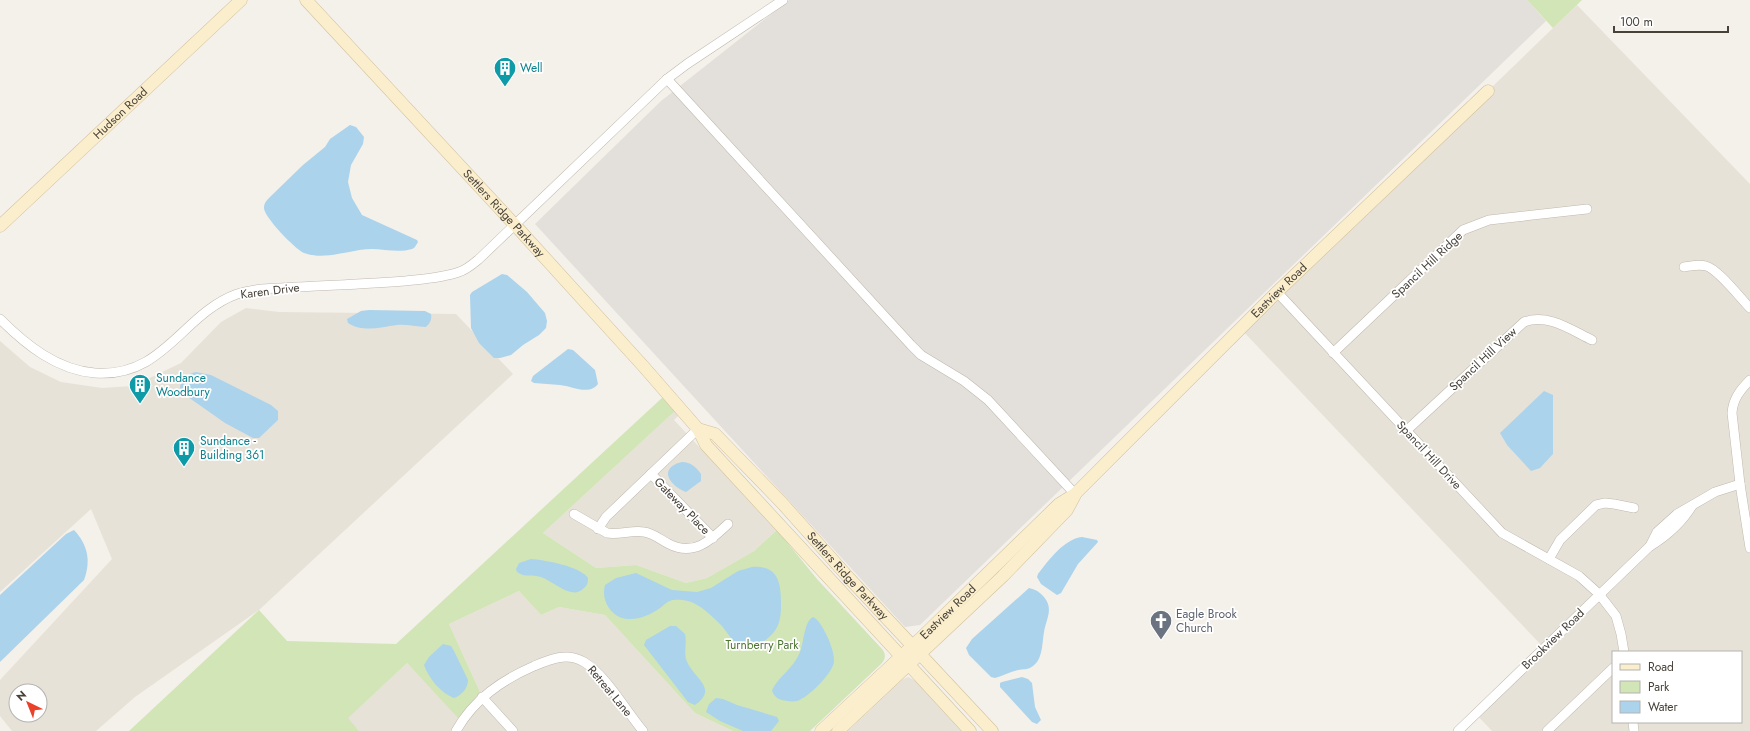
<svg xmlns="http://www.w3.org/2000/svg" width="1750" height="731" viewBox="0 0 1750 731" font-family="Jost,sans-serif">
  <rect width="100%" height="100%" fill="#f4f0ea"/>
  <!-- residential -->
  <g fill="#e7e2d8" fill-rule="evenodd">
    <path d="M1577,5L1750,184V731H1492L1476,714L1544,648L1241,329ZM1613,652H1741V722H1613Z"/>
    <path d="M246,308L279,312L456,314L513,374L259,610L135,697L96,731H12L0,716V680L112,559L91,509L0,592V341L30,367L61,382L102,388L133,386L181,363L221,322ZM16,691H40V715H16Z"/>
    <path d="M675,411L679,415L674,420L777,530L754,551L707,578L686,583L636,565L596,568L543,533Z"/>
    <path d="M519,591L541,615L559,607L605,615L695,713L733,731H359L347,718L407,663L458,717L480,692L449,624Z"/>
    <path d="M908,677L916,681L963,731H848L902,680Z"/>
  </g>
  <!-- industrial -->
  <path fill="#e3e0db" d="M789,0H1527L1546,21L920,625L905,627L535,224L661,101Z"/>
  <!-- green -->
  <g fill="#d1e5b6">
    <path d="M1527,0H1582L1553,28Z"/>
    <path d="M663,397L675,411L543,533L596,568L636,565L686,583L707,578L754,551L777,530L817,579L882,649C886,654 886,659 881,664L810,731H733L695,713L605,615L559,607L541,615L519,591L449,624L480,692L458,718L407,663L348,718L359,731H129L259,610L287,641L396,644Z"/>
  </g>
  <!-- water -->
  <g fill="#abd3ec">
    <path d="M350,125L356,127L364,137L363,144L351,165L348,182L352,198L362,215L417,240L418,242C416,245 415,248 412,249C399,253 384,249 372,249C350,249 326,261 304,253C295,249 264,217 264,208C264,203 267,200 270,197L303,165L325,147L330,139Z"/>
    <path d="M502,274L507,275L527,292L545,313L547,321L546,328L539,335L523,345L511,355L500,358H494L479,343L471,328L470,295L472,292Z"/>
    <path d="M369,310L425,311L431,314C432,320 430,323 426,327C416,327 406,324 397,325C381,327 364,333 348,323L347,319L361,311Z"/>
    <path d="M568,349L573,350L595,370L598,384C589,396 572,386 560,385C551,384 543,384 534,383L531,381L533,376Z"/>
    <path d="M196,372L211,375L271,405L278,411V420L259,438H253L225,423L188,397L180,388C181,378 187,374 196,372Z"/>
    <path d="M1544,391L1553,395V454L1540,468L1531,471L1507,445L1500,433Z"/>
    <path d="M682,462C691,462 696,467 701,474V481L686,492C670,486 657,468 682,462Z"/>
    <path d="M74,530C88,545 91,561 84,580L0,662V595L66,534Z"/>
    <path d="M1082,537L1097,540L1098,542L1078,564L1061,593L1057,595L1041,584L1037,577L1038,574C1049,560 1064,539 1082,537Z"/>
    <path d="M531,559C544,560 580,566 588,578C588,583 587,586 583,589C571,600 553,581 541,577C532,574 525,578 517,572L516,569L519,563Z"/>
    <path d="M752,567C777,565 781,581 781,602C781,611 781,621 776,629C772,636 761,645 752,646C736,649 730,636 722,626C713,617 700,604 688,601C683,600 674,599 670,601C666,602 663,606 660,608C645,619 621,626 609,608C604,601 603,593 605,585L616,578L636,573L672,590L697,592L711,588L738,571Z"/>
    <path d="M1029,588C1035,589 1040,592 1044,597C1054,609 1046,619 1044,632C1042,643 1043,659 1033,666C1028,670 1023,669 1018,670C1010,672 1002,676 995,678L991,677L969,655L966,648L972,639Z"/>
    <path d="M813,617C819,620 823,628 826,634C830,642 834,652 834,661C834,672 808,698 797,701C792,702 787,701 782,700C777,699 773,695 772,690C779,676 793,669 800,652C804,643 804,621 813,617Z"/>
    <path d="M670,626H676L685,634C687,642 684,651 686,659C692,678 720,688 695,705L688,702L644,645L646,640Z"/>
    <path d="M443,644L451,646L454,651L468,680C468,688 462,695 454,698C441,693 429,679 424,665L429,657Z"/>
    <path d="M1022,677L1028,679L1032,683L1035,707L1041,720L1037,724L1032,722L1000,687V683L1002,682Z"/>
    <path d="M716,698L723,699L737,705L777,717L779,721L771,731H743L720,721L706,712L709,704Z"/>
  </g>
  <g fill="none" stroke-linecap="round" stroke-linejoin="round">
    <!-- street casing -->
    <g stroke="#bfb8ad" stroke-width="10">
      <g id="street">
        <path d="M667,79L911,345L921,355L964,381L988,400L1075,494"/>
        <path d="M1684,267C1691,266 1699,264 1706,266C1718,269 1740,298 1750,308"/>
        <path d="M1277,292L1502,533L1579,576L1599,594L1616,616L1621,634L1624,652"/>
        <path d="M0,319C26,345 57,370 95,373C164,378 182,314 237,294C255,288 277,288 297,287C333,285 369,284 405,281C423,279 442,278 459,272C466,270 473,264 479,259L667,79L687,64L783,0"/>
        <path d="M1333,353L1463,230L1489,220L1587,209"/>
        <path d="M1750,380C1740,390 1733,399 1732,413L1740,484L1750,548"/>
        <path d="M1406,431L1524,322C1548,313 1571,330 1592,340"/>
        <path d="M651,474L713,538"/>
        <path d="M574,514L607,533C619,535 632,530 644,532C653,533 661,540 669,544C694,557 711,540 728,524"/>
        <path d="M598,529L606,517L698,429"/>
        <path d="M1650,546L1657,532L1677,514L1715,492L1740,484"/>
        <path d="M1549,559L1560,540L1596,505L1605,503L1614,504L1634,508"/>
        <path d="M482,697L513,731"/>
        <path d="M1633,722L1634,731"/>
        <path d="M456,731C474,699 502,680 534,666C551,659 567,652 584,662C606,675 626,711 643,731"/>
        <path d="M1458,731L1649,547C1667,536 1681,524 1692,506"/>
        <path d="M1547,731L1613,668"/>
      </g>
    </g>
    <!-- secondary casing -->
    <g stroke="#d0c19d" stroke-width="13">
      <g id="secondary">
        <path id="s1" d="M306,0L515,225L644,367L698,429L706,445L970,731"/>
        <path id="s2" d="M0,226L241,0"/>
        <path id="s3" d="M698,429L715,434L782,503L849,578L992,731"/>
        <path id="s4" d="M821,731L922,637L1059,504L1075,494L1277,292L1488,91"/>
        <path d="M838,731L1003,576L1067,510L1075,495"/>
      </g>
    </g>
    <!-- street -->
    <use href="#street" stroke="#fff" stroke-width="9"/>
    <!-- secondary -->
    <use href="#secondary" stroke="#fbeecd" stroke-width="12"/>
  </g>
  <!-- icons -->
  <defs>
    <g id="building-pin" transform="scale(1.15)"><path d="M0 17L-7.5 6A9.5 9.5 0 1 1 7.5 6Z" fill="#0f9aa8" stroke="#fff"/><path d="M-4-6H4V6H1V3H-1V6H-4ZM-2.5-4.3h1.7v1.8h-1.7ZM.8-4.3h1.7v1.8H.8ZM-2.5-1h1.7V.8h-1.7ZM.8-1h1.7V.8H.8Z" fill="#fff"/></g>
    <g id="church-pin" transform="scale(1.15)"><path d="M0 17L-7.5 6A9.5 9.5 0 1 1 7.5 6Z" fill="#6b7280" stroke="#fff"/><path d="M-1.2-6h2.4v3.5h3.3v2.4h-3.3V6h-2.4V-.1h-3.3v-2.4h3.3Z" fill="#fff"/></g>
  </defs>
  <g fill-rule="evenodd">
    <use href="#building-pin" x="505" y="68"/>
    <use href="#building-pin" x="140" y="385"/>
    <use href="#building-pin" x="184" y="448"/>
    <use href="#church-pin" x="1161" y="621"/>
  </g>
  <g text-anchor="middle" stroke-width="3.5" stroke-linejoin="round" paint-order="stroke">
    <!-- culture labels -->
    <g font-size="12" fill="#0d838f" stroke="#fff" text-anchor="start">
      <text x="520" y="72">Well</text>
      <text x="156" y="382">Sundance<tspan x="156" dy="14">Woodbury</tspan></text>
      <text x="200" y="445">Sundance -<tspan x="200" dy="14">Building 361</tspan></text>
    </g>
    <!-- street labels -->
    <g font-size="12" fill="#474139" stroke="#fff">
      <text dy="4" stroke="none"><textPath href="#s2" startOffset="165">Hudson Road</textPath></text>
      <text dy="4" stroke="none"><textPath href="#s1" startOffset="291">Settlers Ridge Parkway</textPath></text>
      <text transform="translate(1427 265) rotate(-43)" y="4">Spancil Hill Ridge</text>
      <text transform="translate(270 291) rotate(-7)" y="4">Karen Drive</text>
      <text dy="4" stroke="none"><textPath href="#s4" startOffset="636">Eastview Road</textPath></text>
      <text transform="translate(1483 359) rotate(-43)" y="4">Spancil Hill View</text>
      <text transform="translate(1429 455) rotate(47)" y="4">Spancil Hill Drive</text>
      <text transform="translate(682 506) rotate(46)" y="4">Gateway Place</text>
      <text dy="4" stroke="none"><textPath href="#s3" startOffset="212">Settlers Ridge Parkway</textPath></text>
      <text dy="4" stroke="none"><textPath href="#s4" startOffset="174">Eastview Road</textPath></text>
      <text transform="translate(1553 639) rotate(-44)" y="4">Brookview Road</text>
      <text transform="translate(610 691) rotate(50)" y="4">Retreat Lane</text>
    </g>
    <!-- worship labels -->
    <g font-size="12" fill="#5b616d" stroke="#fff" text-anchor="start">
      <text x="1176" y="618">Eagle Brook<tspan x="1176" dy="14">Church</tspan></text>
    </g>
    <!-- park labels -->
    <g font-size="12" fill="#4c752f" stroke="#fff">
      <text x="762" y="649">Turnberry Park</text>
    </g>
  </g>
  <!-- legend -->
  <rect x="1612" y="651" width="130" height="72" fill="#ffffff" stroke="#b5b3b0"/>
  <rect x="1620" y="664" width="20" height="6" fill="#fbeecd" stroke="#b5b3b0"/>
  <text x="1648" y="671" font-size="12" fill="#474139">Road</text>
  <rect x="1620" y="681" width="20" height="12" fill="#d1e5b6" stroke="#b5b3b0"/>
  <text x="1648" y="691" font-size="12" fill="#474139">Park</text>
  <rect x="1620" y="701" width="20" height="12" fill="#abd3ec" stroke="#b5b3b0"/>
  <text x="1648" y="711" font-size="12" fill="#474139">Water</text>
  <!-- north arrow -->
  <g transform="translate(28 703) rotate(317)"><circle r="19" fill="#ffffff" stroke="#b5b3b0"/>
  <path d="M0-3L7 15L0 10L-7 15Z" fill="#ea412a"/>
  <text y="-6" font-size="11" font-weight="bold" text-anchor="middle" fill="#474139">N</text>
  </g>
  <!-- scale -->
  <path d="M1614 26v6h114v-6" fill="none" stroke="#474139" stroke-width="2"/>
  <text x="1620" y="26" font-size="12" fill="#474139" stroke="#ffffff" stroke-width="3" paint-order="stroke">100 m</text>
</svg>
